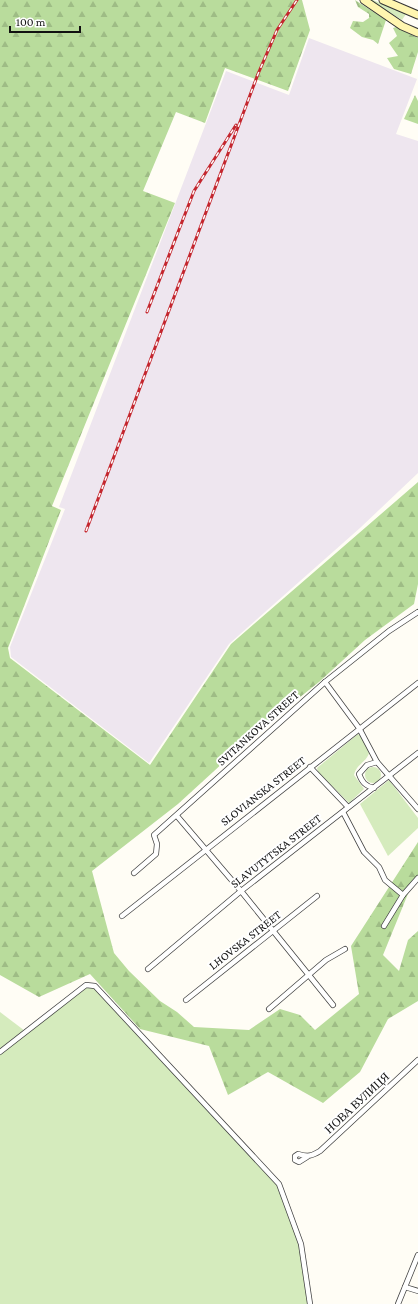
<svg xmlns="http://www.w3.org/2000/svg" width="418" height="1304" viewBox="0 0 418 1304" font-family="'Crimson Pro',serif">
  <defs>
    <pattern id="forest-firs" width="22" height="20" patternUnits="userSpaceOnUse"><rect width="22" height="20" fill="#b9dc9c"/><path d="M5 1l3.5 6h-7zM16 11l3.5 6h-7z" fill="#9ebc85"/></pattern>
  </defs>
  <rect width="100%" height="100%" fill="#fffdf5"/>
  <!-- industrial -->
  <path fill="#eee6ef" d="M309,38L417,79L396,134L418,141V473L360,528L229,644L149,763L11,657L10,647L65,509L59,507L226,71L289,95Z"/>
  <!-- grass -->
  <g fill="#d5ebbd">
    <path d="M369,0H373L406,14L402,20Z"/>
    <path d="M358,734L362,737L369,753C366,763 357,763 354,775L364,789L349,803L318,772L317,768Z"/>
    <circle cx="373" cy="775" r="8"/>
    <path d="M389,780L418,818V828L388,856L360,804Z"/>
    <path d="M86,987H94L277,1185L299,1244L308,1304H0V1053Z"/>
    <path d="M0,1012L25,1031L0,1051Z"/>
  </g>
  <!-- forest -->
  <g fill="url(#forest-firs)">
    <path d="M0,0H302L310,30L288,91L225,68L205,123L176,112L143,191L175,203L52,506L61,510L8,648L10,658L150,765L231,644L418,482V584L414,604L365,640L319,682L260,729L178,804L92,871L114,953L129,971L160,1001L177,1012L194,1027L249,1030L280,1009L300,1015L315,1030L359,994L351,946L418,842V879L412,884L383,955L399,971L408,940L418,931V1001L388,1019L360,1072L323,1103L268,1072L228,1095L209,1046L140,1029L90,974L39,997L0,975Z"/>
    <path d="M355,0L386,20L378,44L373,40L362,37L350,28L353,21L363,22L369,18V14L358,7Z"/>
    <path d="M396,27L418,38V52L411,74L394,69L387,58L398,56L389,43L397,36L393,28Z"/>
    <path d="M415,95L418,101V124L404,119Z"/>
  </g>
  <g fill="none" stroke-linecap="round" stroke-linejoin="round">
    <!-- street casing -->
    <g stroke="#444" stroke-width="6">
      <g id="street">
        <path d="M325,682L359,728L377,762L418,809"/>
        <path d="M310,767L348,807"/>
        <path d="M374,788C365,786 362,782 359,774L367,765L377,762"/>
        <path d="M343,812L364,852L379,867L385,880L403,895"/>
        <path d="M177,816L241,891L333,1005"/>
        <path d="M134,873L156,854L157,844L154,835L325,682L389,631L418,612"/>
        <path d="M122,916L418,683"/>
        <path d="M384,926L403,895L418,878"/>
        <path d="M148,969L241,891L418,753"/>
        <path d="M186,1000L317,896"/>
        <path d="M269,1009L326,960L345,949"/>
        <path d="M0,1052L86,985L95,986L279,1184L301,1244L310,1304"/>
        <path d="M307,1157L299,1162L295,1160V1156L298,1154C308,1157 312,1156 320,1151L418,1060"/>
        <path d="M405,1287L418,1291"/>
        <path d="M398,1304L418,1255"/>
      </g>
    </g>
    <!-- secondary casing -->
    <g stroke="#333" stroke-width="9">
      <g id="secondary">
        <path d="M364,0L402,26L418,33"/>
        <path d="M383,0L418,15"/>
      </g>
    </g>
    <!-- street -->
    <use href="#street" stroke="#fff" stroke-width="4.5"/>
    <!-- secondary -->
    <use href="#secondary" stroke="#fff6b0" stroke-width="7"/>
    <!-- rail casing -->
    <g stroke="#c4262e" stroke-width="3">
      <g id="rail">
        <path d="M147,312L194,191L236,125"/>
        <path d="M86,531L258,74L277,30L297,0"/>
      </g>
    </g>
    <!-- rail -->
    <use href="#rail" stroke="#fff" stroke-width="1.5" stroke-dasharray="4.5" stroke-linecap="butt"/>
  </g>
  <g text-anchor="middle" stroke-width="4" stroke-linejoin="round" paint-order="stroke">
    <!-- street labels -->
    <g font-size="12" fill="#111" stroke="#fff">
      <text transform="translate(258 728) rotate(-42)" y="4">SVITANKOVA STREET</text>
      <text transform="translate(263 791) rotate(-38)" y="4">SLOVIANSKA STREET</text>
      <text transform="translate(276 851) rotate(-38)" y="4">SLAVUTYTSKA STREET</text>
      <text transform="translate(245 940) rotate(-38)" y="4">LHOVSKA STREET</text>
      <text transform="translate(357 1103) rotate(-43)" y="4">НОВА ВУЛИЦЯ</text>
    </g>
  </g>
  <!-- scale -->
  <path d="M10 26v6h70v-6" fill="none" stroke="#111111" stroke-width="2"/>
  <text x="16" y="26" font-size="12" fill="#111111" stroke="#ffffff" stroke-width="3" paint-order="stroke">100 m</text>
</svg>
